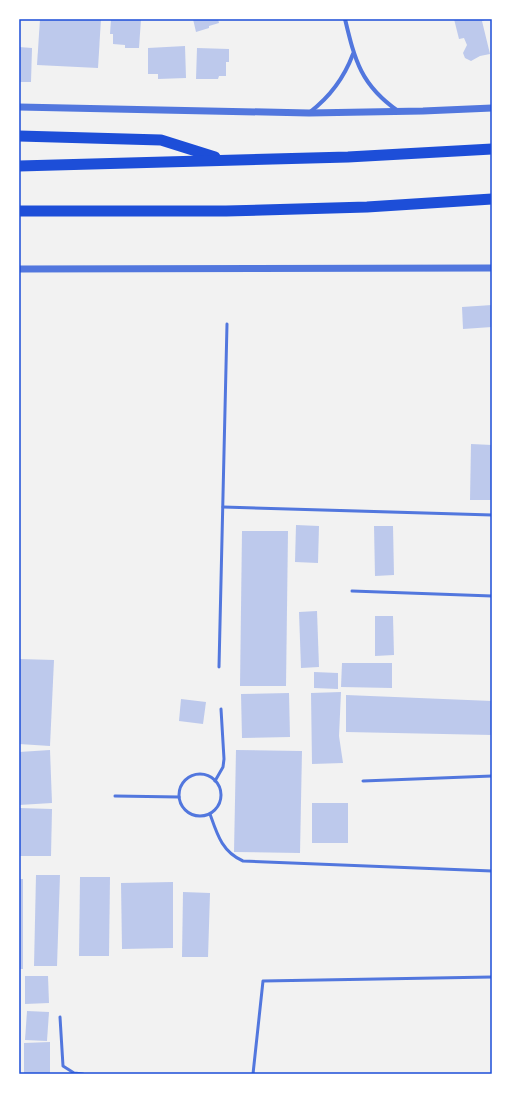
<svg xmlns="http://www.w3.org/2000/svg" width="511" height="1093" viewBox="0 0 511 1093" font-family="'Source Serif 4',serif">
  <rect width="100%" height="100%" fill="#f2f2f2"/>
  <!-- building -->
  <g fill="#bdc9ec">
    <path d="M40,19H101L98,68L37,65Z"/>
    <path d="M111,19H141L139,48H125V45L113,44V34H110Z"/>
    <path d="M193,19H218L219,23L209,26V28L196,32Z"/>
    <path d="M454,19H488L482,21L490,54L480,56L471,61L465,58L463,53L467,45L464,38L459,39Z"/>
    <path d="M185,46L186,78L158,79V74H148V48Z"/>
    <path d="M19,47L32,48L31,82H19Z"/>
    <path d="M197,48L229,49V62H226V76H219L218,79H196Z"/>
    <path d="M492,305V327L463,329L462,307Z"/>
    <path d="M471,444L492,445V500H470Z"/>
    <path d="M296,525L319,526L318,563L295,562Z"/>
    <path d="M374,526H393L394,575L375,576Z"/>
    <path d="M242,531H288L286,686H240Z"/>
    <path d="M317,611L319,667L301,668L299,612Z"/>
    <path d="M375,616H393L394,655L375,656Z"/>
    <path d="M19,659L54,660L50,746L19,744Z"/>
    <path d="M342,663H392V688L341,687Z"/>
    <path d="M314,672L338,673V689L314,688Z"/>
    <path d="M341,692L339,736L343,763L312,764L311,693Z"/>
    <path d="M289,693L290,737L242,738L241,694Z"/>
    <path d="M346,695L492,701V735L346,732Z"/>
    <path d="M181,699L206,702L203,724L179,721Z"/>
    <path d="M50,750L52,803L19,805V752Z"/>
    <path d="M236,750L302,751L300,853L234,852Z"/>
    <rect x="312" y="803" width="36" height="40"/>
    <path d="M19,808L52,809L51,856H19Z"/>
    <path d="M36,875H60L57,966H34Z"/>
    <path d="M80,877H110L109,956H79Z"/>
    <rect x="19" y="879" width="4" height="90"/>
    <path d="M173,882V948L122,949L121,883Z"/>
    <path d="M183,892L210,893L208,957H182Z"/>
    <path d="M25,976H48L49,1003L25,1004Z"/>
    <path d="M27,1011L49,1012L47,1041L25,1040Z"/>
    <path d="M50,1042V1074H24V1043Z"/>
  </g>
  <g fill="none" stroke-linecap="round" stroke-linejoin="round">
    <!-- service -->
    <g stroke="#5277de" stroke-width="3">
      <path d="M223,507L492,515"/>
      <path d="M352,591L492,596"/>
      <path d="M219,667L227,324"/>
      <circle cx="200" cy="795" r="21"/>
      <path d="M215,781L223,767L224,759L221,709"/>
      <path d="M363,781L492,776"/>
      <path d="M115,796L179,797"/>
      <path d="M210,814C217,834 222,852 243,861L492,871"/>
      <path d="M60,1017L63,1066L74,1073L83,1074"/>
      <path d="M253,1074L263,981L492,977"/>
    </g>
    <!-- minor -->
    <g stroke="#5277de" stroke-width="4">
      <path d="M345,19C355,61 361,85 398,111"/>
      <path d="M310,112C331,96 344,78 353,54"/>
    </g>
    <!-- tertiary -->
    <g stroke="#5277de" stroke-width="7">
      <path d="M19,107L309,113L423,111L492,108"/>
      <path d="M19,269L492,268"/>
    </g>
    <!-- trunk -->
    <g stroke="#1d4ed8" stroke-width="11">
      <path d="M19,136L161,140L215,157"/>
      <path d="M19,166L348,157L492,149"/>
      <path d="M19,211H226L367,207L492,199"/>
    </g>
  </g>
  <!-- border -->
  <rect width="511" height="1093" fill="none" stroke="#ffffff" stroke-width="40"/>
  <rect x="20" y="20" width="471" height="1053" fill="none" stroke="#1d4ed8" stroke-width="1.5"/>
</svg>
